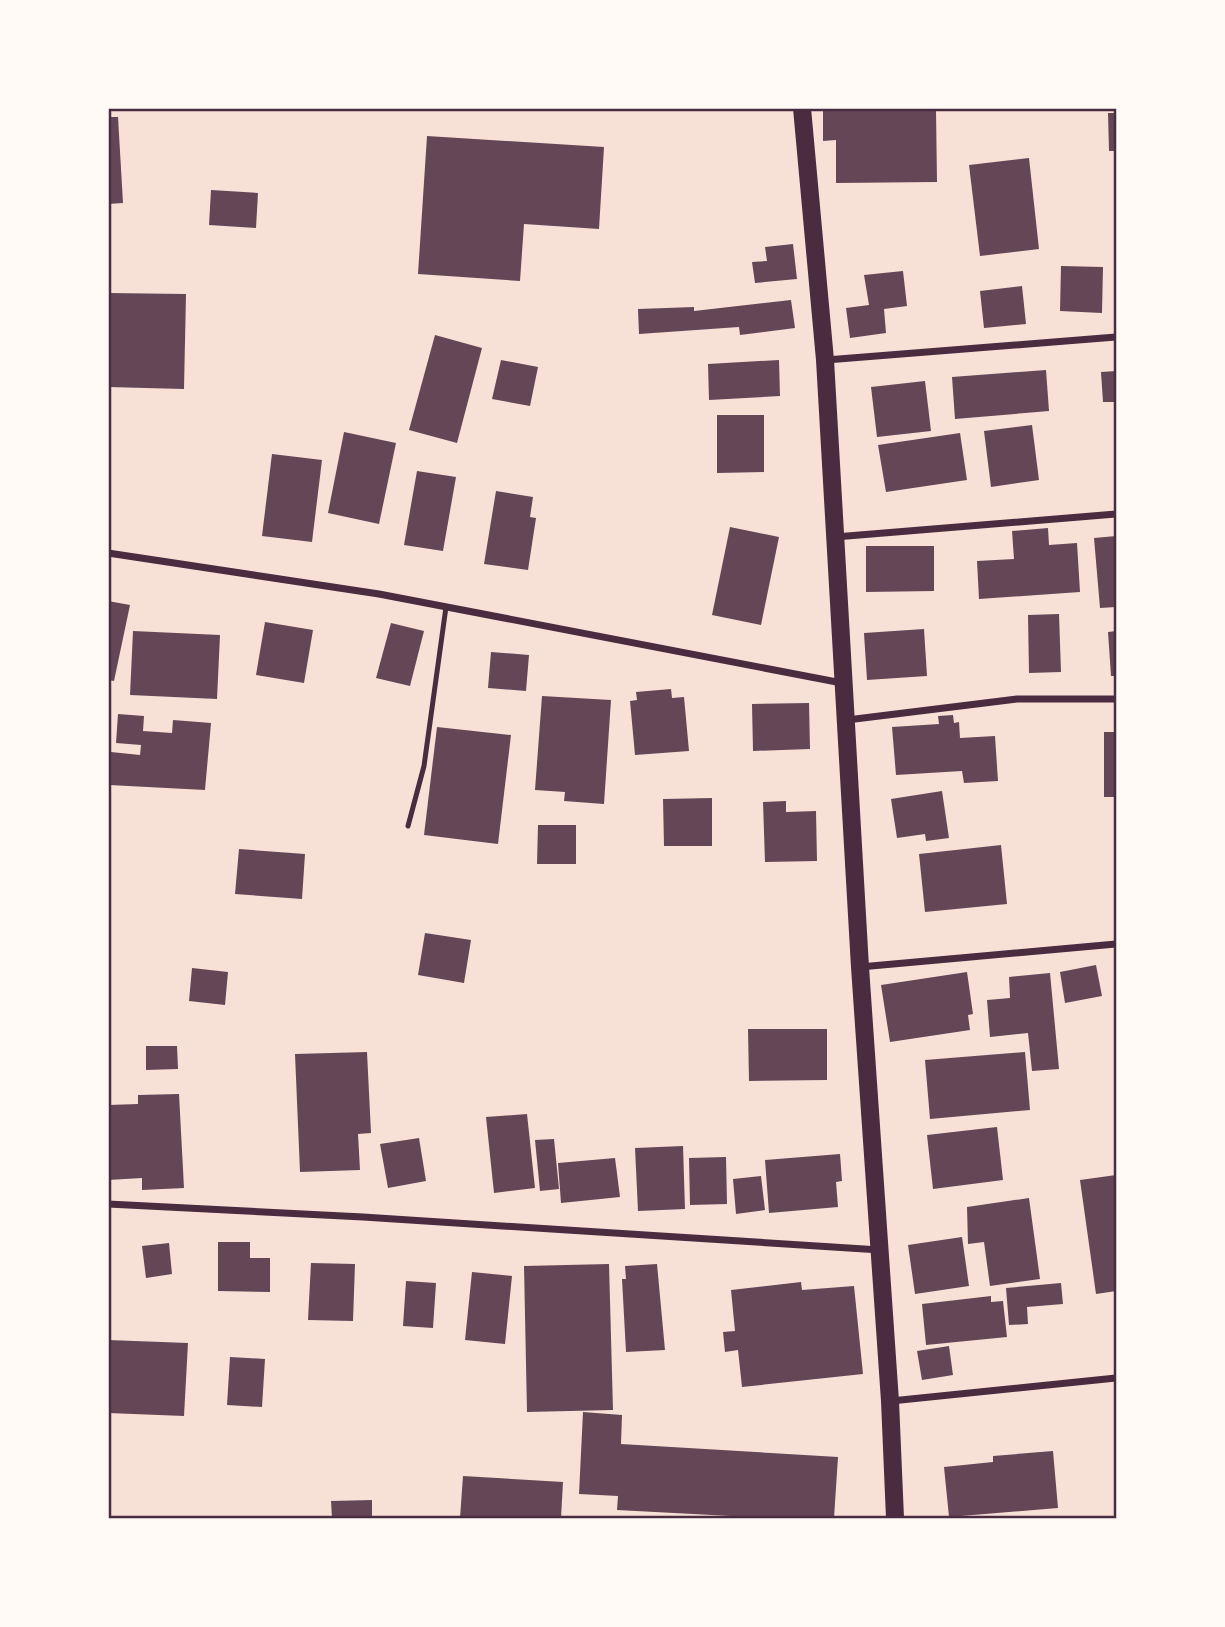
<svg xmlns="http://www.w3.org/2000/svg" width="1225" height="1627" viewBox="0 0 1225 1627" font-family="'Sofia Sans Condensed',sans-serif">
  <rect width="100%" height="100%" fill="#f7e1d7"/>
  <!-- building -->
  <g fill="#644757">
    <path d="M823,108L936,110L937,182L836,183V140L823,141Z"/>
    <path d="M1108,113H1116V151H1109Z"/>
    <path d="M108,117H118L123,203L108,204Z"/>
    <path d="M427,136L604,147L599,229L524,224L520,281L418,274Z"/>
    <path d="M1029,158L1039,249L980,256L969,165Z"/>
    <path d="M211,190L258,193L256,228L209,225Z"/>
    <path d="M793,244L797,279L755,283L752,262L767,261L765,247Z"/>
    <path d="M1061,266L1103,267L1102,313L1060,311Z"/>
    <path d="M903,271L907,306L884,309L886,333L850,338L846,308L869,305L864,275Z"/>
    <path d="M1022,286L1026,324L984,328L980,291Z"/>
    <path d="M108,293L186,294L184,389L108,387Z"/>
    <path d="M791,300L795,328L740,335L739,327L639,334L638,309L694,307V311Z"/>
    <path d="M435,335L482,348L457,443L409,430Z"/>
    <path d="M501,360L538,367L530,406L492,399Z"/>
    <path d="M779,360L780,396L709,400L708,364Z"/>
    <path d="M1046,370L1049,411L955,419L952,377Z"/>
    <path d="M1116,371V402H1103L1101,372Z"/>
    <path d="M925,381L931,431L877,437L871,387Z"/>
    <path d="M717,415H764V472L717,473Z"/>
    <path d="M1032,425L1039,480L991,487L984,431Z"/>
    <path d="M344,432L396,443L379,524L328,513Z"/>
    <path d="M960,433L967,480L886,492L878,445Z"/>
    <path d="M272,454L322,460L312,542L262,536Z"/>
    <path d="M417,471L456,477L443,551L404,545Z"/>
    <path d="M496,491L533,497L530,517L536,518L528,570L484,564Z"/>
    <path d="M730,527L779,537L761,625L712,615Z"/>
    <path d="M1048,528L1049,545L1077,543L1080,592L979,599L977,561L1014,559L1012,531Z"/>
    <path d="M1116,536V607L1100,608L1094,538Z"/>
    <path d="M866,546H934V591L866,592Z"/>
    <path d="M108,601L130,605L114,681L108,680Z"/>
    <path d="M1059,614L1061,672L1029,673L1028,615Z"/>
    <path d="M265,622L313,630L304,683L256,675Z"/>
    <path d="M391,623L424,631L410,686L376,678Z"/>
    <path d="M924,629L927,676L867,680L864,633Z"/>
    <path d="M133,631L220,635L217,699L130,695Z"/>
    <path d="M1116,631V676H1111L1108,632Z"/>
    <path d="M491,652L529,655L526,691L488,688Z"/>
    <path d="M671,689L672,698L684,697L689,751L635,755L630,701L637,700L636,692Z"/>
    <path d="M542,696L611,700L604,804L564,801L565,792L535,790Z"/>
    <path d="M809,703L810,749L753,751L752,704Z"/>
    <path d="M118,714L144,716L143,731L172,733L173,720L211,723L205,790L109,785L111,752L140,755L141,745L116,743Z"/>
    <path d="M953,715L954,723L959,722L960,738L995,736L998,781L964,783L962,771L896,775L892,727L939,724L938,716Z"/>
    <path d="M437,727L511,735L498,844L424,835Z"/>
    <rect x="1104" y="732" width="12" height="65"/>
    <path d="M942,791L949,838L926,841L925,834L897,838L891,799Z"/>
    <path d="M712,798V846H664L663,799Z"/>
    <path d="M786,801V812L816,811L817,861L765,862L763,802Z"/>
    <path d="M538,825H576V864H537Z"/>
    <path d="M1001,845L1007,904L925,912L919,854Z"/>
    <path d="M239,849L305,854L302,899L235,894Z"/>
    <path d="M425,933L471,940L464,983L418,975Z"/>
    <path d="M1096,965L1102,996L1065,1003L1060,972Z"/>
    <path d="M192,968L228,972L225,1005L189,1001Z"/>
    <path d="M967,972L973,1014L968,1015L970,1030L890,1042L881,985Z"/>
    <path d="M1050,973L1059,1069L1032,1071L1028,1033L990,1037L987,1000L1010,998L1009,977Z"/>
    <path d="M748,1029H827V1080L749,1081Z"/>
    <path d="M146,1046H177L178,1069L146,1070Z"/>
    <path d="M367,1052L371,1133L358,1134L360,1170L300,1172L295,1054Z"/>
    <path d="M1025,1052L1030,1110L930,1119L925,1060Z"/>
    <path d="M179,1094L184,1188L142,1190V1178L108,1180V1105L138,1104V1095Z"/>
    <path d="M527,1114L535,1188L494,1193L486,1117Z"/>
    <path d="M997,1127L1003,1180L933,1189L927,1135Z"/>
    <path d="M419,1138L426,1181L388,1188L380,1144Z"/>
    <path d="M554,1139L559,1189L540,1191L535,1140Z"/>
    <path d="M683,1146L685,1209L638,1211L635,1148Z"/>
    <path d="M840,1154L842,1181L836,1182L838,1207L769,1213L765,1160Z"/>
    <path d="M726,1157L727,1204L690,1205L689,1158Z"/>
    <path d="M615,1158L620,1197L561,1203L558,1163Z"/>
    <path d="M1116,1175V1291L1096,1294L1080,1180Z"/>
    <path d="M761,1176L765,1210L736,1214L733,1179Z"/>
    <path d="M1029,1198L1040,1279L990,1286L984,1242L968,1244L967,1207Z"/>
    <path d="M962,1237L969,1286L915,1294L908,1245Z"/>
    <path d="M218,1242H250V1258H270V1292L218,1291Z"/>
    <path d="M169,1243L172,1274L146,1278L142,1246Z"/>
    <path d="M311,1263L355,1264L353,1321L308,1320Z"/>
    <path d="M609,1264L613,1410L527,1412L524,1266Z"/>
    <path d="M657,1264L665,1350L626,1352L622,1279H626L625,1266Z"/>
    <path d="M472,1272L512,1276L505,1344L465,1340Z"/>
    <path d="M406,1281L436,1283L433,1328L403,1326Z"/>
    <path d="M801,1282L802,1290L854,1286L863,1374L742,1387L738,1350L725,1352L723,1332L735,1331L731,1290Z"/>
    <path d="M1061,1283L1063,1304L1027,1307L1028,1324L1009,1325L1006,1288Z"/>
    <path d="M991,1296V1302L1003,1301L1007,1337L926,1345L922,1304Z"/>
    <path d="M108,1340L188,1343L184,1416L108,1413Z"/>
    <path d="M949,1346L953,1375L922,1380L917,1351Z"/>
    <path d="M230,1357L265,1359L262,1407L227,1405Z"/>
    <path d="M583,1412L622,1415L621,1444L838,1457L834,1518H768L617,1510L618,1496L579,1494Z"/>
    <path d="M1053,1451L1058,1508L949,1517L944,1467L993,1462V1456Z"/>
    <path d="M463,1476L563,1482L561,1518H460Z"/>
    <path d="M372,1500V1518H332L331,1501Z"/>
  </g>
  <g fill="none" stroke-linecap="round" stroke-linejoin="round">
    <!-- service -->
    <path stroke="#4a2c40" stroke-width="5" d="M408,826L424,766L446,607"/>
    <!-- minor -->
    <g stroke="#4a2c40" stroke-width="7">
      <path d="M826,360L1116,337"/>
      <path d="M835,537L1116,514"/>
      <path d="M108,553L379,594L842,683"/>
      <path d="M847,720L1017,699H1116"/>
      <path d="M860,967L1116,944"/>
      <path d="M108,1204L363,1217L880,1250"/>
      <path d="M891,1401L1116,1378"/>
    </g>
    <!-- primary -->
    <path stroke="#4a2c40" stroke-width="18" d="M802,108L825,360L860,967L890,1401L895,1518"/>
  </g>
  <!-- border -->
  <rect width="1225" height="1627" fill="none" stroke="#fffaf5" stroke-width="220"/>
  <rect x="110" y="110" width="1005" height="1407" fill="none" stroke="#4a2c40" stroke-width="2.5"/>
</svg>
